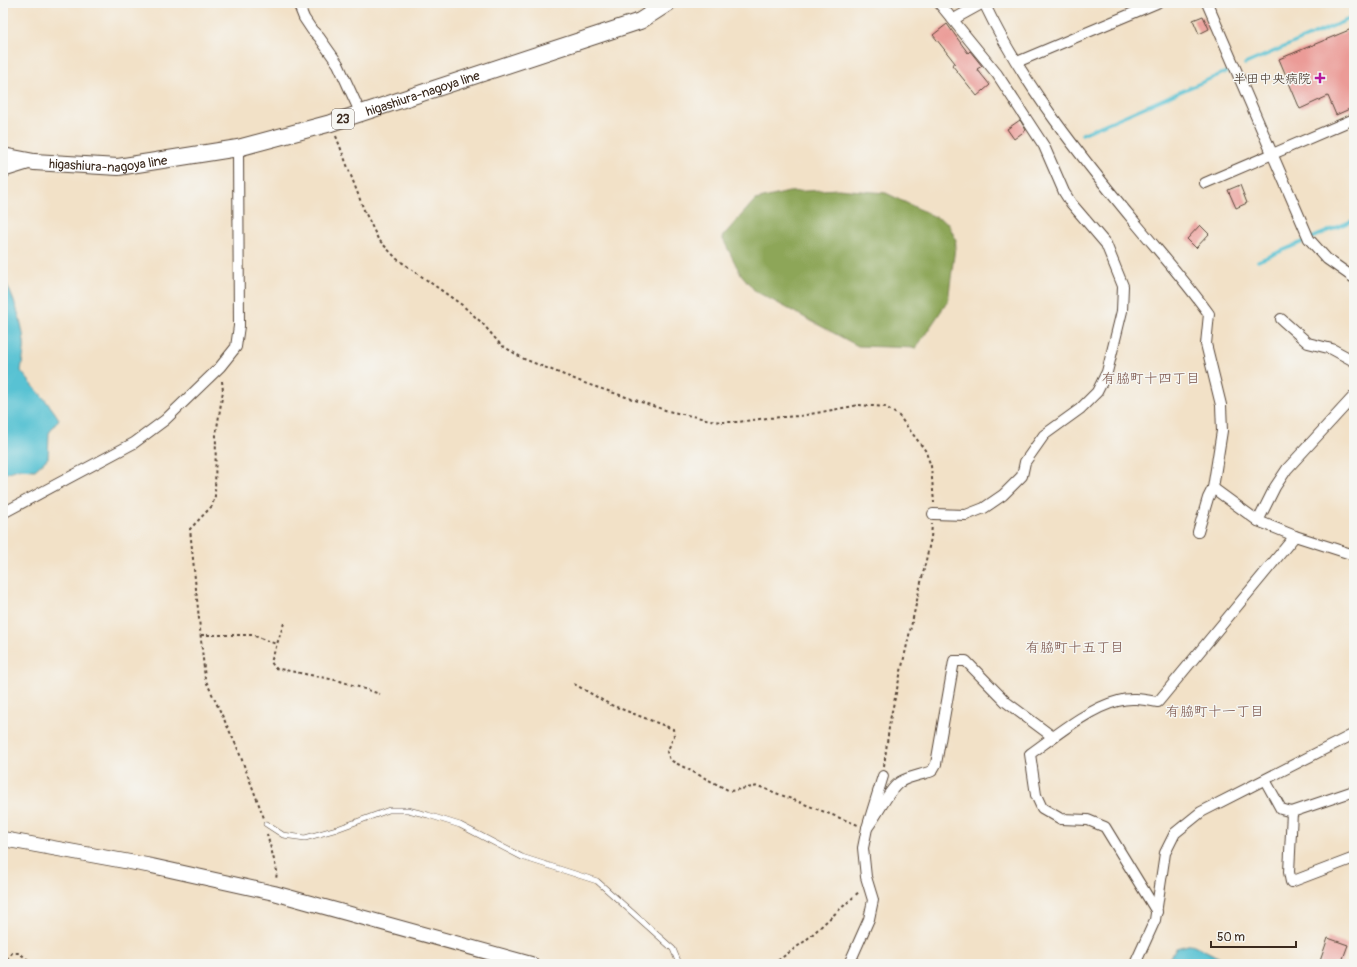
<svg xmlns="http://www.w3.org/2000/svg" width="1357" height="967" viewBox="0 0 1357 967" font-family="Pangolin,'Klee One',sans-serif">
  <rect width="100%" height="100%" fill="#f6f6f2"/>
  <filter id="ink" filterUnits="userSpaceOnUse"><feTurbulence type="fractalNoise" baseFrequency=".025" numOctaves="2"/><feDisplacementMap in="SourceGraphic" scale="8" xChannelSelector="R" yChannelSelector="G"/><feConvolveMatrix kernelMatrix="1 2 1 2 8 2 1 2 1" color-interpolation-filters="sRGB"/></filter>
  <filter id="wash" filterUnits="userSpaceOnUse"><feTurbulence type="fractalNoise" baseFrequency=".012" numOctaves="4" result="noise"/><feDisplacementMap in="SourceGraphic" scale="16" xChannelSelector="R" yChannelSelector="G"/><feGaussianBlur stdDeviation="0.9" result="paint"/><feColorMatrix in="noise" values="0 0 0 0 0 0 0 0 0 0 0 0 0 0 0 0 0 1.4 0 .05"/><feComposite in="paint" operator="in"/></filter>
  <g filter="url(#wash)">
    <rect width="100%" height="100%" fill="#f2e1c7"/>
    <!-- forest -->
    <path fill="#8da659" stroke="#64683c" d="M838,189L886,193L948,223L956,240L948,301L916,348L858,346L755,291L740,273L722,237L755,200L789,192Z"/>
    <!-- water -->
    <g fill="#58c2d3" stroke="#4a7678">
      <path d="M3,276C13,297 22,319 24,342C25,351 22,362 21,371C34,388 48,401 59,419L49,433L48,458L35,470L18,469L3,474Z"/>
      <path d="M1192,944L1232,964H1165L1176,948Z"/>
    </g>
    <g fill="none" stroke-linecap="round" stroke-linejoin="round">
      <!-- stream -->
      <g stroke="#58c2d3" stroke-width="3.5">
        <path d="M1245,64L1354,17"/>
        <path d="M1082,134L1226,72"/>
        <path d="M1258,261L1354,220"/>
      </g>
    </g>
    <g id="blocks">
      <!-- building -->
      <g fill="#eb9b97">
        <path d="M1203,16L1209,29L1199,34L1193,20Z"/>
        <path d="M947,24L968,53L970,51L982,66L977,69L990,85L977,96L952,65L955,63L933,35Z"/>
        <path d="M1354,28V107L1336,115L1328,96L1300,109L1279,59Z"/>
        <path d="M1020,120L1026,130L1014,139L1007,129Z"/>
        <path d="M1240,185L1247,203L1236,208L1228,190Z"/>
        <path d="M1200,225L1209,234L1196,248L1187,239Z"/>
        <path d="M1328,938L1348,945L1341,964H1319Z"/>
      </g>
    </g>
  </g>
  <g filter="url(#ink)">
    <use href="#blocks" fill-opacity="0" stroke="#564537" stroke-width="1"/>
    <g fill="none" stroke-linecap="round" stroke-linejoin="round">
      <!-- lane casing -->
      <g stroke="#564537" stroke-width="6">
        <path id="lane" d="M266,824L283,835L305,838L337,829L389,810H408L428,815L460,825L522,857L597,881L673,949L678,961L677,964"/>
      </g>
      <!-- street casing -->
      <g stroke="#564537" stroke-width="12">
        <g id="street">
          <path d="M298,3L304,18L312,30L319,37L338,64L360,112"/>
          <path d="M984,3C1023,85 1081,157 1138,226C1162,255 1187,283 1209,314L1206,344L1221,405L1222,431L1213,488L1208,498L1198,532"/>
          <path d="M1207,3L1309,239L1327,259L1354,278"/>
          <path d="M954,19L983,3"/>
          <path d="M1017,62L1157,3"/>
          <path d="M3,172L32,163"/>
          <path d="M1205,183L1354,119"/>
          <path d="M1281,319L1308,343L1332,349L1354,361"/>
          <path d="M1213,488L1258,521L1295,536L1354,555"/>
          <path d="M3,513L134,443L165,420L220,367L236,347L239,326L238,148"/>
          <path d="M933,514L966,515L984,508L1003,495L1022,476L1025,462L1044,435L1080,409L1097,392L1107,372L1122,311L1123,286L1106,244L1071,203L1064,192L1044,146L997,74L939,3"/>
          <path d="M1258,521L1275,487L1287,469L1354,396"/>
          <path d="M1265,780L1281,809L1292,812L1289,872L1291,882L1354,858"/>
          <path d="M1292,812L1354,791"/>
          <path d="M867,828C877,816 889,789 900,782C910,776 922,775 932,771L936,764L954,661H966L1006,702L1053,737"/>
          <path d="M1157,912L1105,827L1088,820L1061,819L1042,808L1036,795L1030,754C1054,737 1089,708 1118,701C1131,697 1145,700 1158,702L1295,536"/>
          <path d="M849,964L869,919L873,900L866,877L863,848L867,828L883,776"/>
          <path d="M1135,964L1155,920L1165,853L1175,833L1201,812L1354,734"/>
        </g>
      </g>
      <!-- secondary casing -->
      <g stroke="#564537" stroke-width="16">
        <path id="secondary" d="M3,839L152,866L274,893L531,964"/>
      </g>
      <!-- primary casing -->
      <g stroke="#564537" stroke-width="18">
        <g id="primary">
          <path id="s1" d="M3,156L34,162L118,167L238,148L331,123L640,21L668,3"/>
        </g>
      </g>
      <!-- path -->
      <g stroke="#564537" stroke-width="2" stroke-dasharray="3 3" stroke-linecap="butt">
        <path d="M336,136L364,210L378,239L397,259L462,305L482,323L501,345L524,359L587,384L668,411L720,422H738L767,418L800,416L859,405L886,407L899,416L925,450L931,466L934,503"/>
        <path d="M222,381L223,391L216,434L215,496L212,506L190,529L205,679L237,747L264,818"/>
        <path d="M284,623L271,662L275,668L340,681L380,694"/>
        <path d="M201,635H252L276,644"/>
        <path d="M574,684L611,705L673,729L674,736L667,752L670,760L730,791L758,786L858,825"/>
        <path d="M884,766L890,720L931,538L932,524"/>
        <path d="M267,834L277,871L276,880"/>
        <path d="M3,964L12,953H19L34,964"/>
        <path d="M773,964L805,941L860,891"/>
      </g>
      <!-- lane -->
      <use href="#lane" stroke="#fff" stroke-width="5"/>
      <!-- street -->
      <use href="#street" stroke="#fff" stroke-width="10"/>
      <!-- secondary -->
      <use href="#secondary" stroke="#fff" stroke-width="14"/>
      <!-- primary -->
      <use href="#primary" stroke="#fff" stroke-width="16"/>
    </g>
  </g>
  <!-- markers -->
  <path fill="#b5179e" stroke="#f6f6f2" stroke-width="1.5" d="M1318 72h4v4h4v4h-4v4h-4v-4h-4v-4h4z"/>
  <g text-anchor="middle" stroke-width="3" stroke-linejoin="round" paint-order="stroke">
    <!-- shield labels -->
    <rect fill="#f6f6f2" stroke="#73675e" stroke-width="1" x="332" y="109" width="22" height="20" rx="3"/>
    <g font-size="12" font-weight="bold" fill="#3b2a1e">
      <text x="343" y="123">23</text>
    </g>
    <!-- poi labels -->
    <g font-size="13" fill="#3b2a1e" stroke="#f6f6f2" text-anchor="end">
      <text x="1311" y="83">半田中央病院</text>
    </g>
    <!-- street labels -->
    <g font-size="13" fill="#3b2a1e" stroke="#f6f6f2">
      <text dy="5" stroke="none"><textPath href="#s1" startOffset="430">higashiura-nagoya line</textPath></text>
      <text dy="5" stroke="none"><textPath href="#s1" startOffset="106">higashiura-nagoya line</textPath></text>
    </g>
    <!-- neighbourhood labels -->
    <g font-size="14" fill="#795248" stroke="#f6f6f2">
      <text x="1151" y="383">有脇町十四丁目</text>
      <text x="1075" y="652">有脇町十五丁目</text>
      <text x="1215" y="716">有脇町十一丁目</text>
    </g>
  </g>
  <!-- margin -->
  <rect width="1357" height="967" fill="none" stroke="#f6f6f2" stroke-width="16"/>
  <!-- scale -->
  <path d="M1211 941v6h85v-6" fill="none" stroke="#3b2a1e" stroke-width="2"/>
  <text x="1217" y="941" font-size="12" fill="#3b2a1e" stroke="#f6f6f2" stroke-width="3" paint-order="stroke">50 m</text>
</svg>
